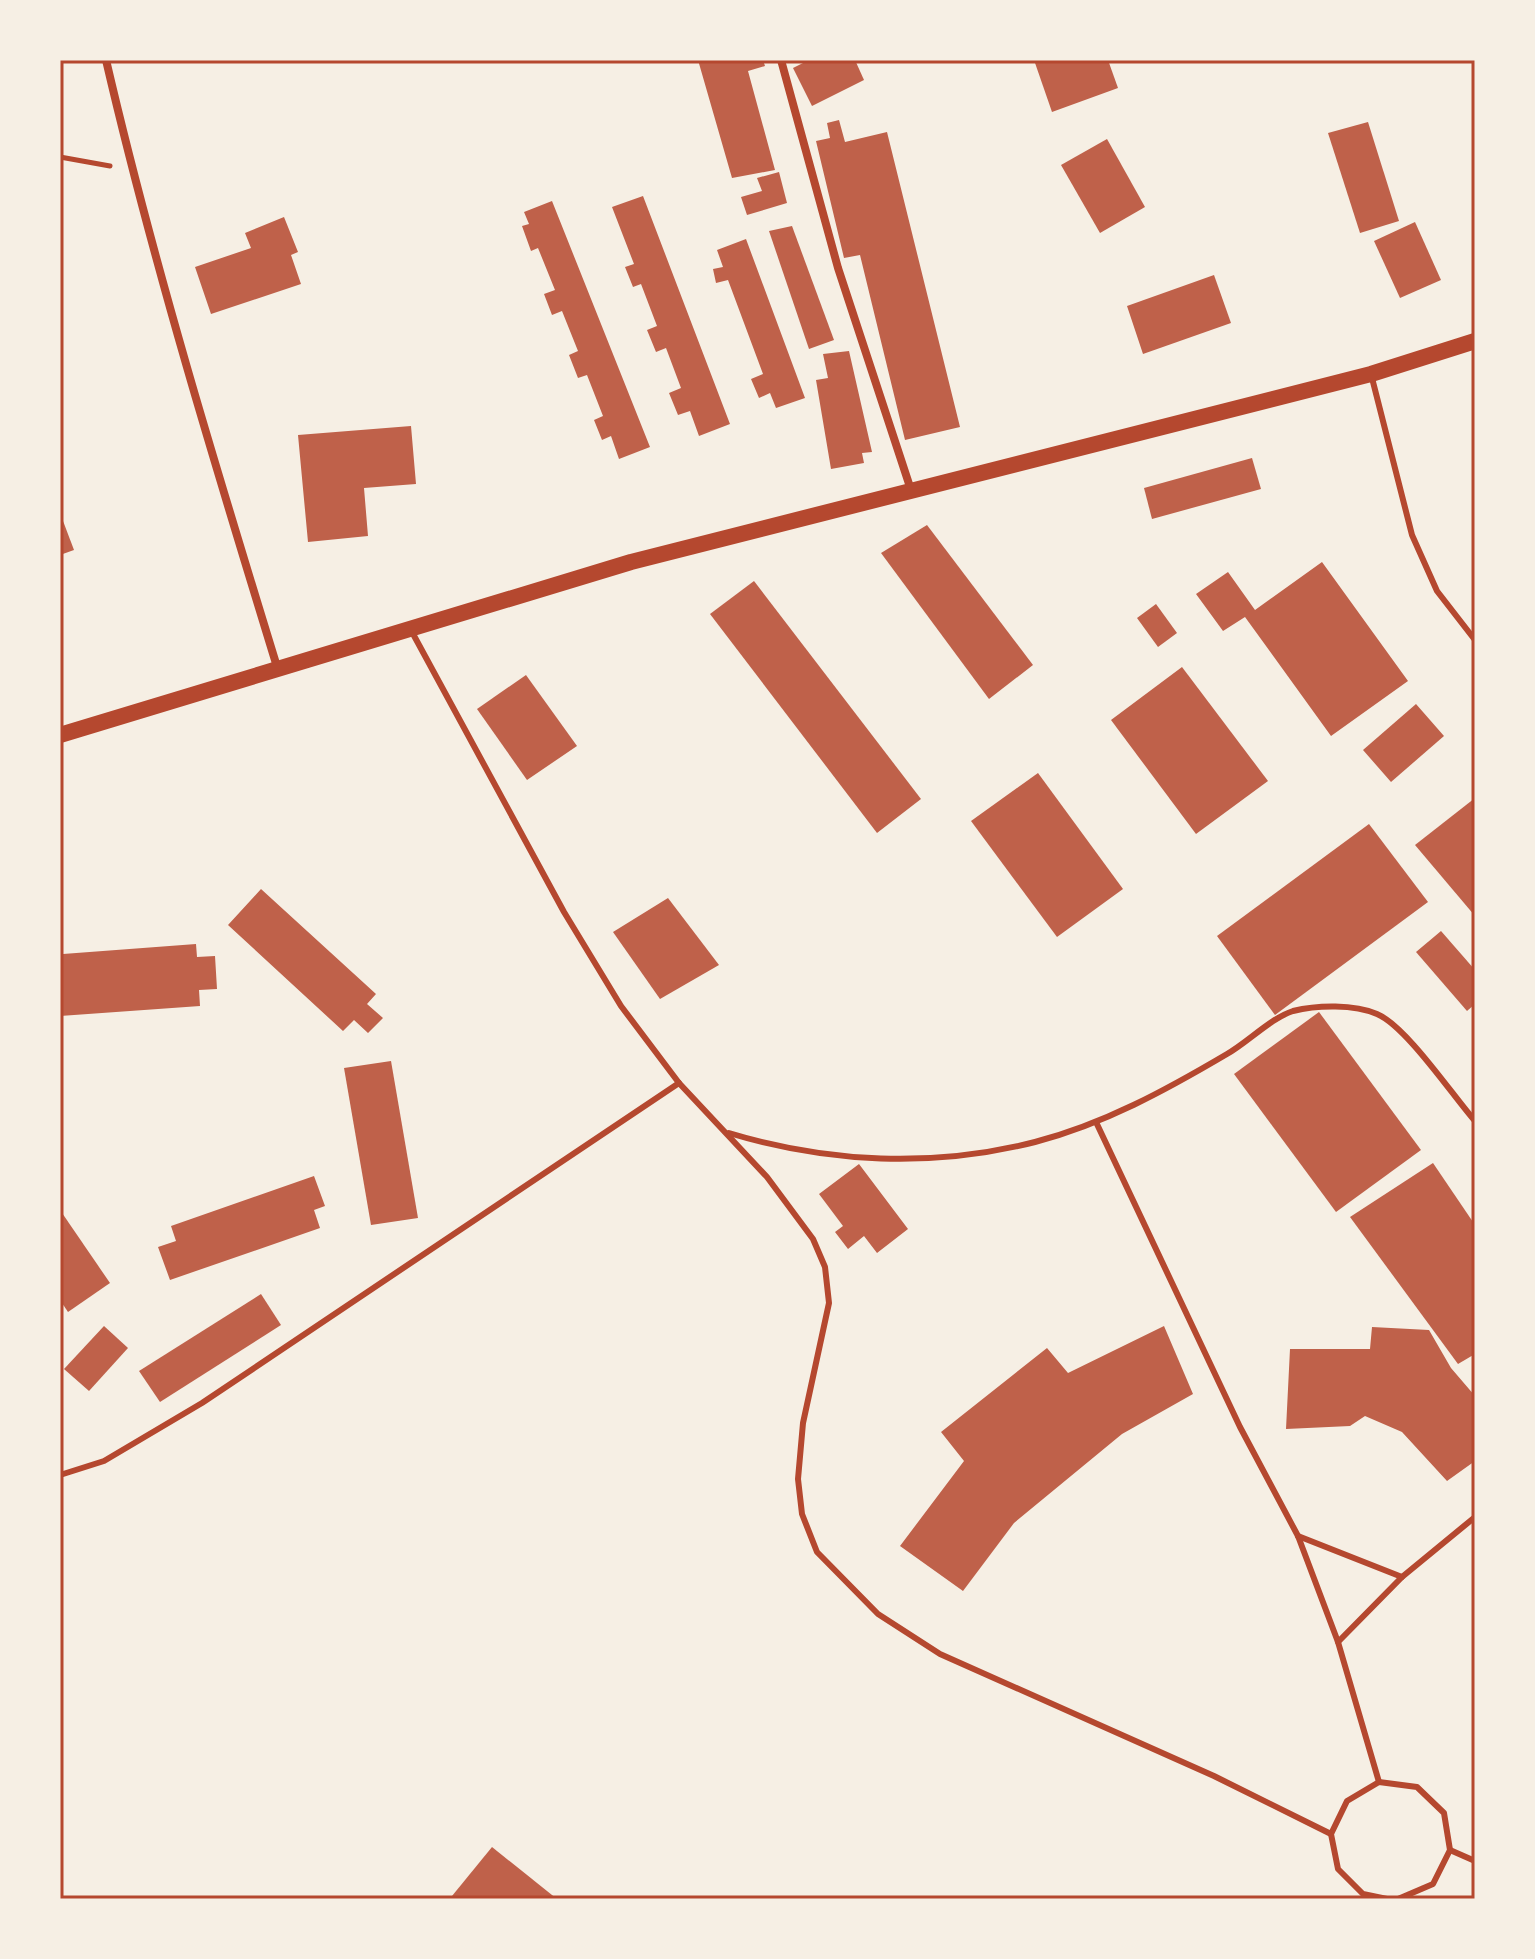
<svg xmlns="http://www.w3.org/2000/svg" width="1535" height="1959" viewBox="0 0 1535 1959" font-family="Barlow,sans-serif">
  <rect width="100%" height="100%" fill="#f6efe4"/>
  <!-- building -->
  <g fill="#bf614a">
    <path d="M698,60H763L765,66L748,71L775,170L732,178Z"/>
    <path d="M809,60H855L864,80L812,106L793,68Z"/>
    <path d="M1034,60H1108L1118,88L1052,112Z"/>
    <path d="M839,120L845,142L887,132L960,427L905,440L860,255L844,258L816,141L830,138L827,123Z"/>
    <path d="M1368,122L1399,221L1360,233L1328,133Z"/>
    <path d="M1107,139L1145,207L1100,233L1061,165Z"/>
    <path d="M779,172L787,203L747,215L741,197L762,191L757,178Z"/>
    <path d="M643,196L730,424L699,436L690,411L678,415L669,393L681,388L666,348L656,352L647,330L657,326L641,284L633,287L625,267L634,264L612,207Z"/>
    <path d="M552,201L650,447L619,459L611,436L602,440L594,420L603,416L587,375L578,378L569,355L578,351L562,311L552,315L544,294L555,290L538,248L531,251L522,226L529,224L524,212Z"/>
    <path d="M284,217L298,252L291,255L301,284L211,314L195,267L251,248L245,233Z"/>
    <path d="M1415,222L1441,280L1400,298L1374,241Z"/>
    <path d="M792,226L834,340L809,349L769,231Z"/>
    <path d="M746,239L805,398L776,408L770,393L759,398L751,379L763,374L728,280L716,283L713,269L723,267L717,250Z"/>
    <path d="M1214,275L1231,323L1143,354L1127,306Z"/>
    <path d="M849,351L872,452L862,453L864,463L831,469L816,380L828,378L823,354Z"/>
    <path d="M411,426L416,484L364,488L368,536L308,542L298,435Z"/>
    <path d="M1252,458L1261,489L1152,519L1144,488Z"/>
    <path d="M60,513L74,550L60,555Z"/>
    <path d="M927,525L1033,665L989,699L881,553Z"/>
    <path d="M1322,562L1408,681L1331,736L1245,617L1223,631L1196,594L1228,572L1255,610Z"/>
    <path d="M754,581L921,799L877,833L710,614Z"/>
    <path d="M1156,604L1177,633L1158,647L1137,618Z"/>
    <path d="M1182,667L1268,781L1196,834L1111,720Z"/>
    <path d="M526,675L577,746L527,780L477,709Z"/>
    <path d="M1416,704L1444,736L1391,782L1363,750Z"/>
    <path d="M1038,773L1123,889L1057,937L971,821Z"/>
    <path d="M1475,798V916L1415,845Z"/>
    <path d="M1369,824L1428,902L1275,1015L1217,936Z"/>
    <path d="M261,889L376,994L367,1004L383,1018L368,1033L354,1020L343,1031L228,925Z"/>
    <path d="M668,898L719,965L660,999L613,932Z"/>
    <path d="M1441,931L1475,970V1004L1467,1011L1416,952Z"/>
    <path d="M196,944L197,957L215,956L217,989L199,990L200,1006L60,1016L63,954Z"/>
    <path d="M1319,1012L1421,1150L1336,1212L1234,1074Z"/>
    <path d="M391,1061L418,1218L371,1225L344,1068Z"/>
    <path d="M1433,1163L1475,1225V1354L1458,1364L1350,1217Z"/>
    <path d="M859,1164L908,1229L877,1253L864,1236L848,1249L835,1232L843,1226L819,1194Z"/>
    <path d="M314,1176L325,1206L314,1210L320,1228L170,1280L158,1247L176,1241L171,1226Z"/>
    <path d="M60,1210L110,1283L68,1312L60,1300Z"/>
    <path d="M261,1294L281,1325L160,1402L139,1371Z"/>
    <path d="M104,1326L128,1348L89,1391L64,1369Z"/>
    <path d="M1164,1326L1193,1394L1122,1434L1014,1523L963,1591L900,1546L964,1461L941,1432L1047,1348L1068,1373Z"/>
    <path d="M1372,1327L1429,1330L1451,1368L1475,1396V1461L1447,1481L1402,1432L1365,1416L1350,1426L1286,1429L1290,1349H1370Z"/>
    <path d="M492,1847L557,1899H455L452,1896Z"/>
  </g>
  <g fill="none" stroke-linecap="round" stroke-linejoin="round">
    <!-- path -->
    <path stroke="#b5482f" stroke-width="5" d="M60,157L110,166"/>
    <!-- service -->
    <g stroke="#b5482f" stroke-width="6">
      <path d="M1371,374L1412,535L1437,591L1475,640"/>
      <path d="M412,632L564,912L621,1006L679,1083L767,1177L813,1239L825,1267L829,1303L803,1423L798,1479L802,1514L817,1552L878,1614L940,1654L1214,1776L1331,1834"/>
      <path d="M1096,1122L1240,1427L1298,1536L1338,1642L1379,1782"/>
      <path d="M729,1133C828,1163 933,1168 1035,1142C1104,1124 1166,1090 1227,1054C1248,1042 1271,1018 1293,1011C1317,1005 1354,1004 1377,1014C1406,1026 1453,1096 1475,1121"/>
      <path d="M60,1475L104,1461L202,1403L679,1083"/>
      <path d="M1298,1536L1402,1577"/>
      <path d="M1338,1642L1402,1577L1475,1517"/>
      <path d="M1450,1850L1475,1861"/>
      <path d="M1387,1899L1363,1894L1338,1869L1331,1834L1347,1801L1379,1782L1417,1787L1444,1813L1450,1850L1433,1884L1398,1899"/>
    </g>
    <!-- minor -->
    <g stroke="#b5482f" stroke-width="8">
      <path d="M106,60C154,266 216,468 278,670"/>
      <path d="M781,60L838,268L911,490"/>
    </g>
    <!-- secondary -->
    <path stroke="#b5482f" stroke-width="16" d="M60,735L631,562L1371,374L1475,341"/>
  </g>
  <!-- border -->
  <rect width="1535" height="1959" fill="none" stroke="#f6efe4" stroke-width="124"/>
  <rect x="62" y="62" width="1411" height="1835" fill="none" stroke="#b5482f" stroke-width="3"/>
</svg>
